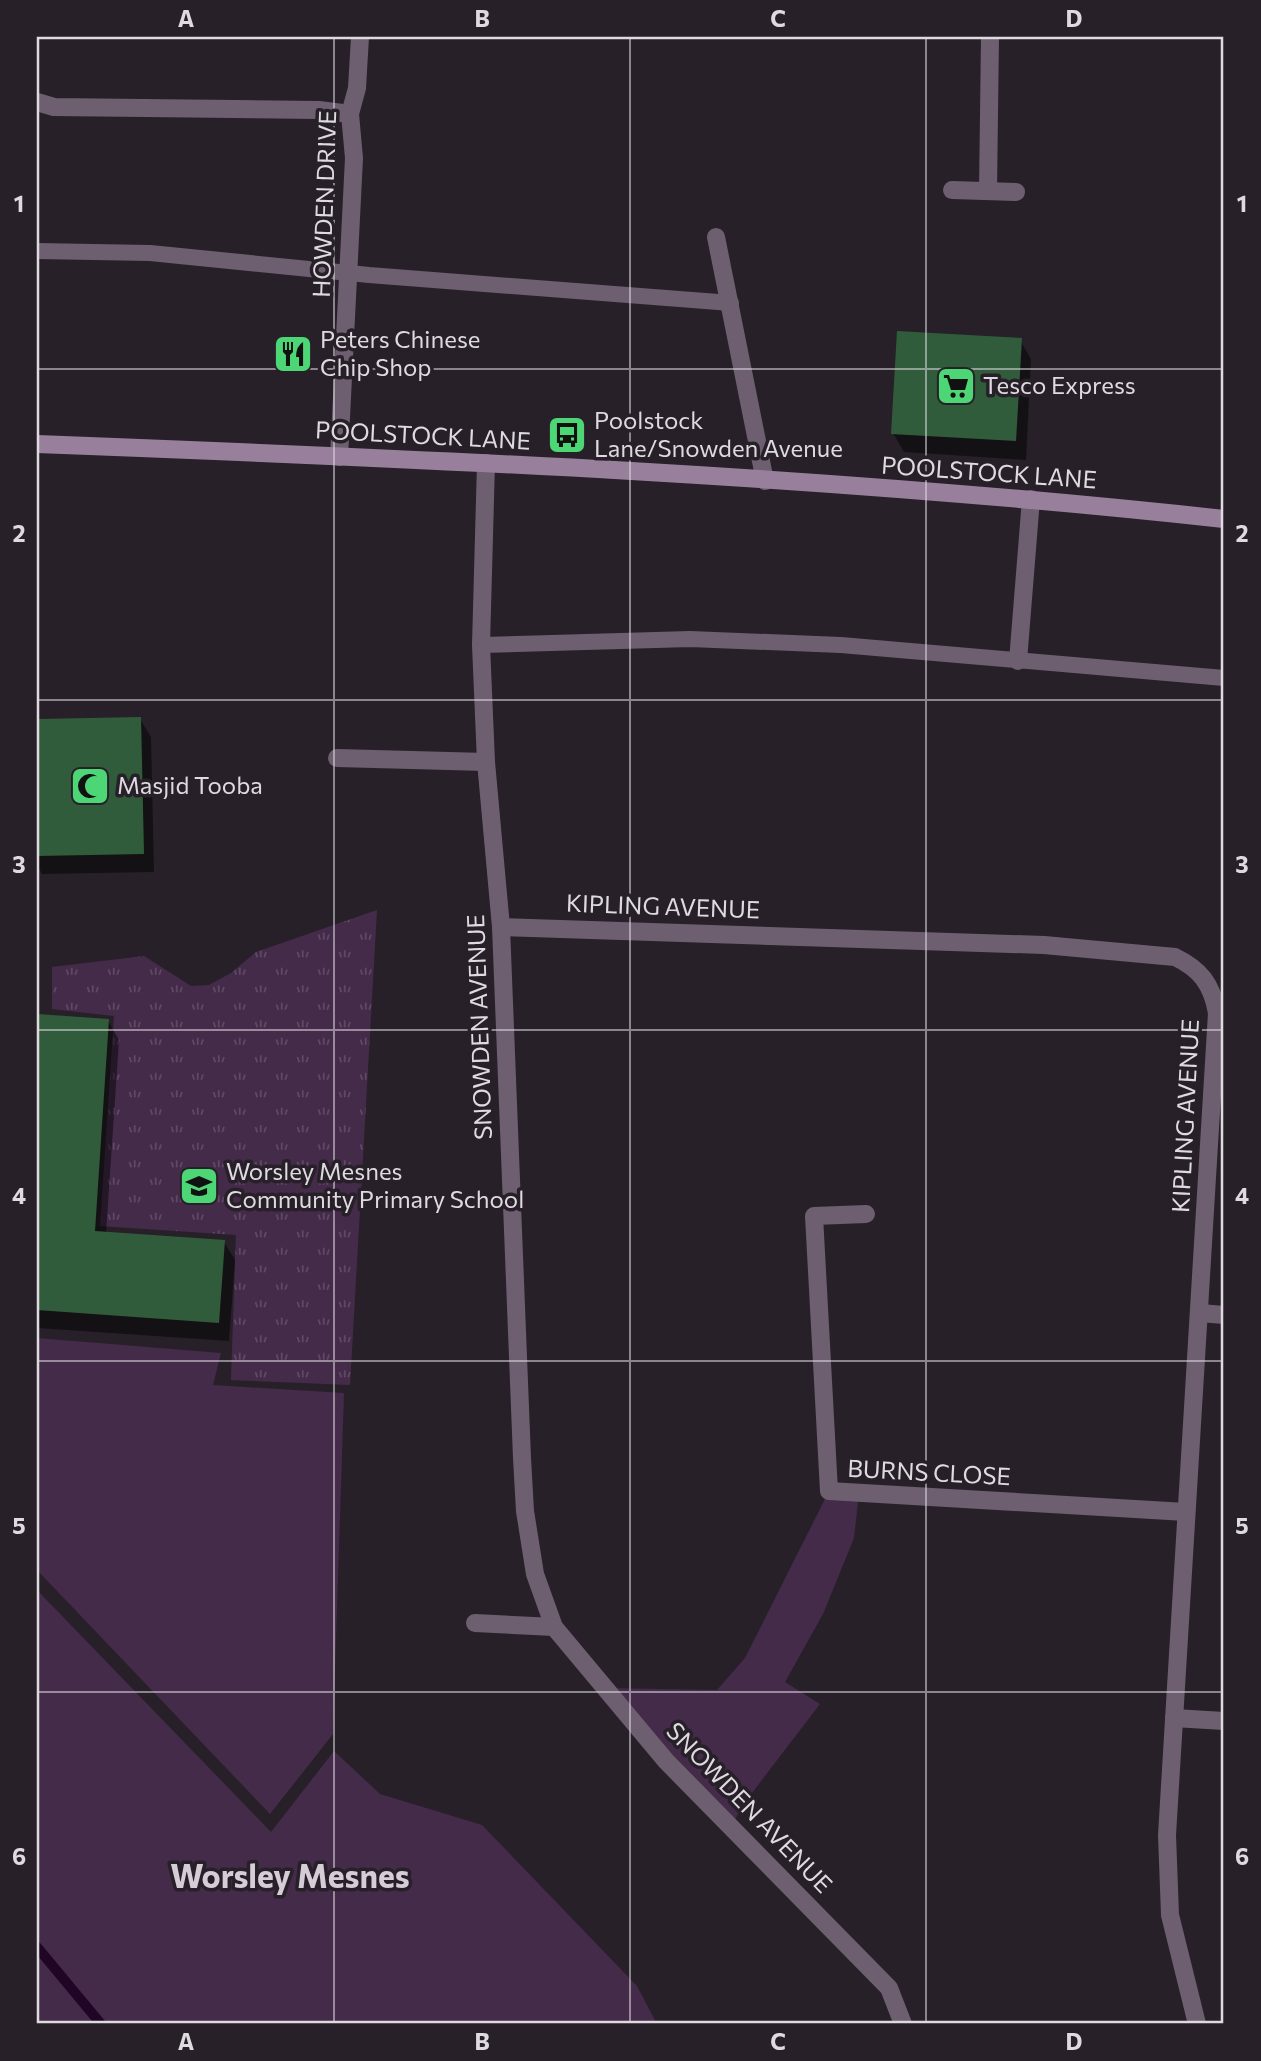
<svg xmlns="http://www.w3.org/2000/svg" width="1261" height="2061" viewBox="0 0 1261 2061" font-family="Commissioner,sans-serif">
  <defs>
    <pattern id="park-tufts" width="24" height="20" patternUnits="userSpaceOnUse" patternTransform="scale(1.75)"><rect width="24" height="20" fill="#452b4a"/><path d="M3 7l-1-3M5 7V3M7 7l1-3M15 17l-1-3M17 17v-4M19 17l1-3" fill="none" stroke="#5f4964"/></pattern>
  </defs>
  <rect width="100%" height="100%" fill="#272029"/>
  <!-- green -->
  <g fill="#452b4a">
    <path d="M37,1338L221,1353L213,1385L344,1393L333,1734L270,1814L37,1570Z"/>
    <path d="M829,1491L859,1493L854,1538L823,1614L785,1682L820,1704L742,1806L731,1827L604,1688L717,1690L745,1658Z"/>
    <path d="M37,1590L271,1832L334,1751L380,1794L482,1825L637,1986L657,2024H37Z"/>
  </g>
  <!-- park -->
  <path fill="url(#park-tufts)" d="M377,910L350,1385L231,1380L236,1235L100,1226L114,1016L52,1009V967L144,956L191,986L209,985L231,973L256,952Z"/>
  <!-- shadow -->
  <g fill="#0007">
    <path d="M1020,340L1031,359L1026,460L904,452L893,433Z"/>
    <path d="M140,719L151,737L154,872L42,874L37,865V721Z"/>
    <path d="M37,1016L108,1021L119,1040L106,1233L224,1242L235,1260L229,1341L37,1328Z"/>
  </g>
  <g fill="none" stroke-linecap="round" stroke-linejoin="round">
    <!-- stream -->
    <path stroke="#210526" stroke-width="10" d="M37,1947L101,2024"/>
  </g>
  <!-- building -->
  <g fill="#315c3b">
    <path d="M897,331L1022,338L1016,441L891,434Z"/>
    <path d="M141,717L144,854L37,856V719Z"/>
    <path d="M37,1014L109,1019L95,1231L225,1240L219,1323L37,1310Z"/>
  </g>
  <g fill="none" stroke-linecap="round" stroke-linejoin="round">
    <!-- lane -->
    <g stroke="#6d5f70" stroke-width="16">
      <path d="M37,251L150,253L369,275L731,303"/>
      <path d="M481,645L690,639L841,645L1224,678"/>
    </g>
    <!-- street -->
    <g stroke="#6d5f70" stroke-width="18">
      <path d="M37,102L54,107L319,110L350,114"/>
      <path d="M952,190L1016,192"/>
      <path d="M988,191L990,37"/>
      <path d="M716,237L765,481"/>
      <path d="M339,457L354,158L350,114L357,88L360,37"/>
      <path d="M486,463L481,645L486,762L501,927L522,1458L525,1511L535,1574L554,1627L666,1761L889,1988L903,2024"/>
      <path d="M1018,661L1031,499"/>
      <path d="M337,758L486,762"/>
      <path d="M501,927L1044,945L1175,957C1200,969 1212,984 1217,1013L1167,1835L1170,1915L1197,2024"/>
      <path d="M866,1214L814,1216L829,1491L1186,1512"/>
      <path d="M1200,1313L1224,1315"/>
      <path d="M475,1623L554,1627"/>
      <path d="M1174,1718L1224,1721"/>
    </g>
    <!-- secondary -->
    <path stroke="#98809c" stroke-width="18" d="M37,444C433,459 830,476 1224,519"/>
  </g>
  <!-- grid -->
  <path fill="none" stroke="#dfdae0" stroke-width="2" stroke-opacity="0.55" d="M334,37V2024M630,37V2024M926,37V2024M37,369H1224M37,700H1224M37,1030H1224M37,1361H1224M37,1692H1224"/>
  <!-- icons -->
  <defs>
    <g id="restaurant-square" transform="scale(2.0125)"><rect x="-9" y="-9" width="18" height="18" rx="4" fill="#4cd676" stroke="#272029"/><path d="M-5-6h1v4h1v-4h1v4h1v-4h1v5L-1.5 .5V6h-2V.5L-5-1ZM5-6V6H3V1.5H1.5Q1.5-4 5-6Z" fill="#111"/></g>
    <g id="supermarket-square" transform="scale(2.0125)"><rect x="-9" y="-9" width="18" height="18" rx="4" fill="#4cd676" stroke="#272029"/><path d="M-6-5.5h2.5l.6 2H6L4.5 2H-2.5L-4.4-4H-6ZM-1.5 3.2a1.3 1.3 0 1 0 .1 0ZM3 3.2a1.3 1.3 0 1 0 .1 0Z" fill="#111"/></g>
    <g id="bus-square" transform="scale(2.0125)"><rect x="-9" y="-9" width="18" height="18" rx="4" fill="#4cd676" stroke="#272029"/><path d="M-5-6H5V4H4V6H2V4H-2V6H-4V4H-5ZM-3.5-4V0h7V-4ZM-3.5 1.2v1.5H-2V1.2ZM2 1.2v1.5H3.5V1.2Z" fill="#111"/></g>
    <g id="mosque-square" transform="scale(2.0125)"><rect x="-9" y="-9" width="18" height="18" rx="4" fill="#4cd676" stroke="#272029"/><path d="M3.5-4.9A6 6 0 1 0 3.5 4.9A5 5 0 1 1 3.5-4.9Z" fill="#111"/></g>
    <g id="school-square" transform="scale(2.0125)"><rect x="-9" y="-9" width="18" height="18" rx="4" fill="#4cd676" stroke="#272029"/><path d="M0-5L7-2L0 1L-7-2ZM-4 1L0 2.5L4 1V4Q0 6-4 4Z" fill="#111"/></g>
  </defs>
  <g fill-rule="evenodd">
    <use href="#restaurant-square" x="293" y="354"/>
    <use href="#supermarket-square" x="956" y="386"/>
    <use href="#bus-square" x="567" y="435"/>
    <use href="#mosque-square" x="90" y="786"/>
    <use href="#school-square" x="199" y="1186"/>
  </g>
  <g text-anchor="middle" stroke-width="7" stroke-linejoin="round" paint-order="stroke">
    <!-- street labels -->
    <g font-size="24" fill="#dfdae0" stroke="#272029">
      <text transform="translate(325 204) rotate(-88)" y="8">HOWDEN DRIVE</text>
      <text transform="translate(423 436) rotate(3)" y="8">POOLSTOCK LANE</text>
      <text transform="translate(989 473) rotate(4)" y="8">POOLSTOCK LANE</text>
      <text transform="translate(663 907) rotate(2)" y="8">KIPLING AVENUE</text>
      <text transform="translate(480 1027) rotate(-92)" y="8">SNOWDEN AVENUE</text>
      <text transform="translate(1186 1116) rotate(-87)" y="8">KIPLING AVENUE</text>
      <text transform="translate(929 1473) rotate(3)" y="8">BURNS CLOSE</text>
      <text transform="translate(749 1808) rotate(46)" y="8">SNOWDEN AVENUE</text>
    </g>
    <!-- poi labels -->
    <g font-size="24" fill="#dfdae0" stroke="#272029" text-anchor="start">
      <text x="320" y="348">Peters Chinese<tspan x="320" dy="28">Chip Shop</tspan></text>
      <text x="983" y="394">Tesco Express</text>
      <text x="594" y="429">Poolstock<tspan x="594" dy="28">Lane/Snowden Avenue</tspan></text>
      <text x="117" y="794">Masjid Tooba</text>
      <text x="226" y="1180">Worsley Mesnes<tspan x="226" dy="28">Community Primary School</tspan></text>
    </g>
    <!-- district labels -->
    <g font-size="32" font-weight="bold" fill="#d6ccd8" stroke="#272029">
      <text x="290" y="1888">Worsley Mesnes</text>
    </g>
  </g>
  <!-- border -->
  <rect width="1261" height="2061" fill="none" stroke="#272029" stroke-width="77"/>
  <rect x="38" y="38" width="1184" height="1984" fill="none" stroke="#dfdae0" stroke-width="2.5"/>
  <g font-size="23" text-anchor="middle" font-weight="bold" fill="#dfdae0">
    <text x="186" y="27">A</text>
    <text x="482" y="27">B</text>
    <text x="778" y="27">C</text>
    <text x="1074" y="27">D</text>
    <text x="19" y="212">1</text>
    <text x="1242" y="212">1</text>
    <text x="19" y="542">2</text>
    <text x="1242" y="542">2</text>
    <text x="19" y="873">3</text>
    <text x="1242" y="873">3</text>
    <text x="19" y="1204">4</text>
    <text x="1242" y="1204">4</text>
    <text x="19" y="1534">5</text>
    <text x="1242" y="1534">5</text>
    <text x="19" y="1865">6</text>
    <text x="1242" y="1865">6</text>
    <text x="186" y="2050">A</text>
    <text x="482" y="2050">B</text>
    <text x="778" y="2050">C</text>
    <text x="1074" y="2050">D</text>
  </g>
</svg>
